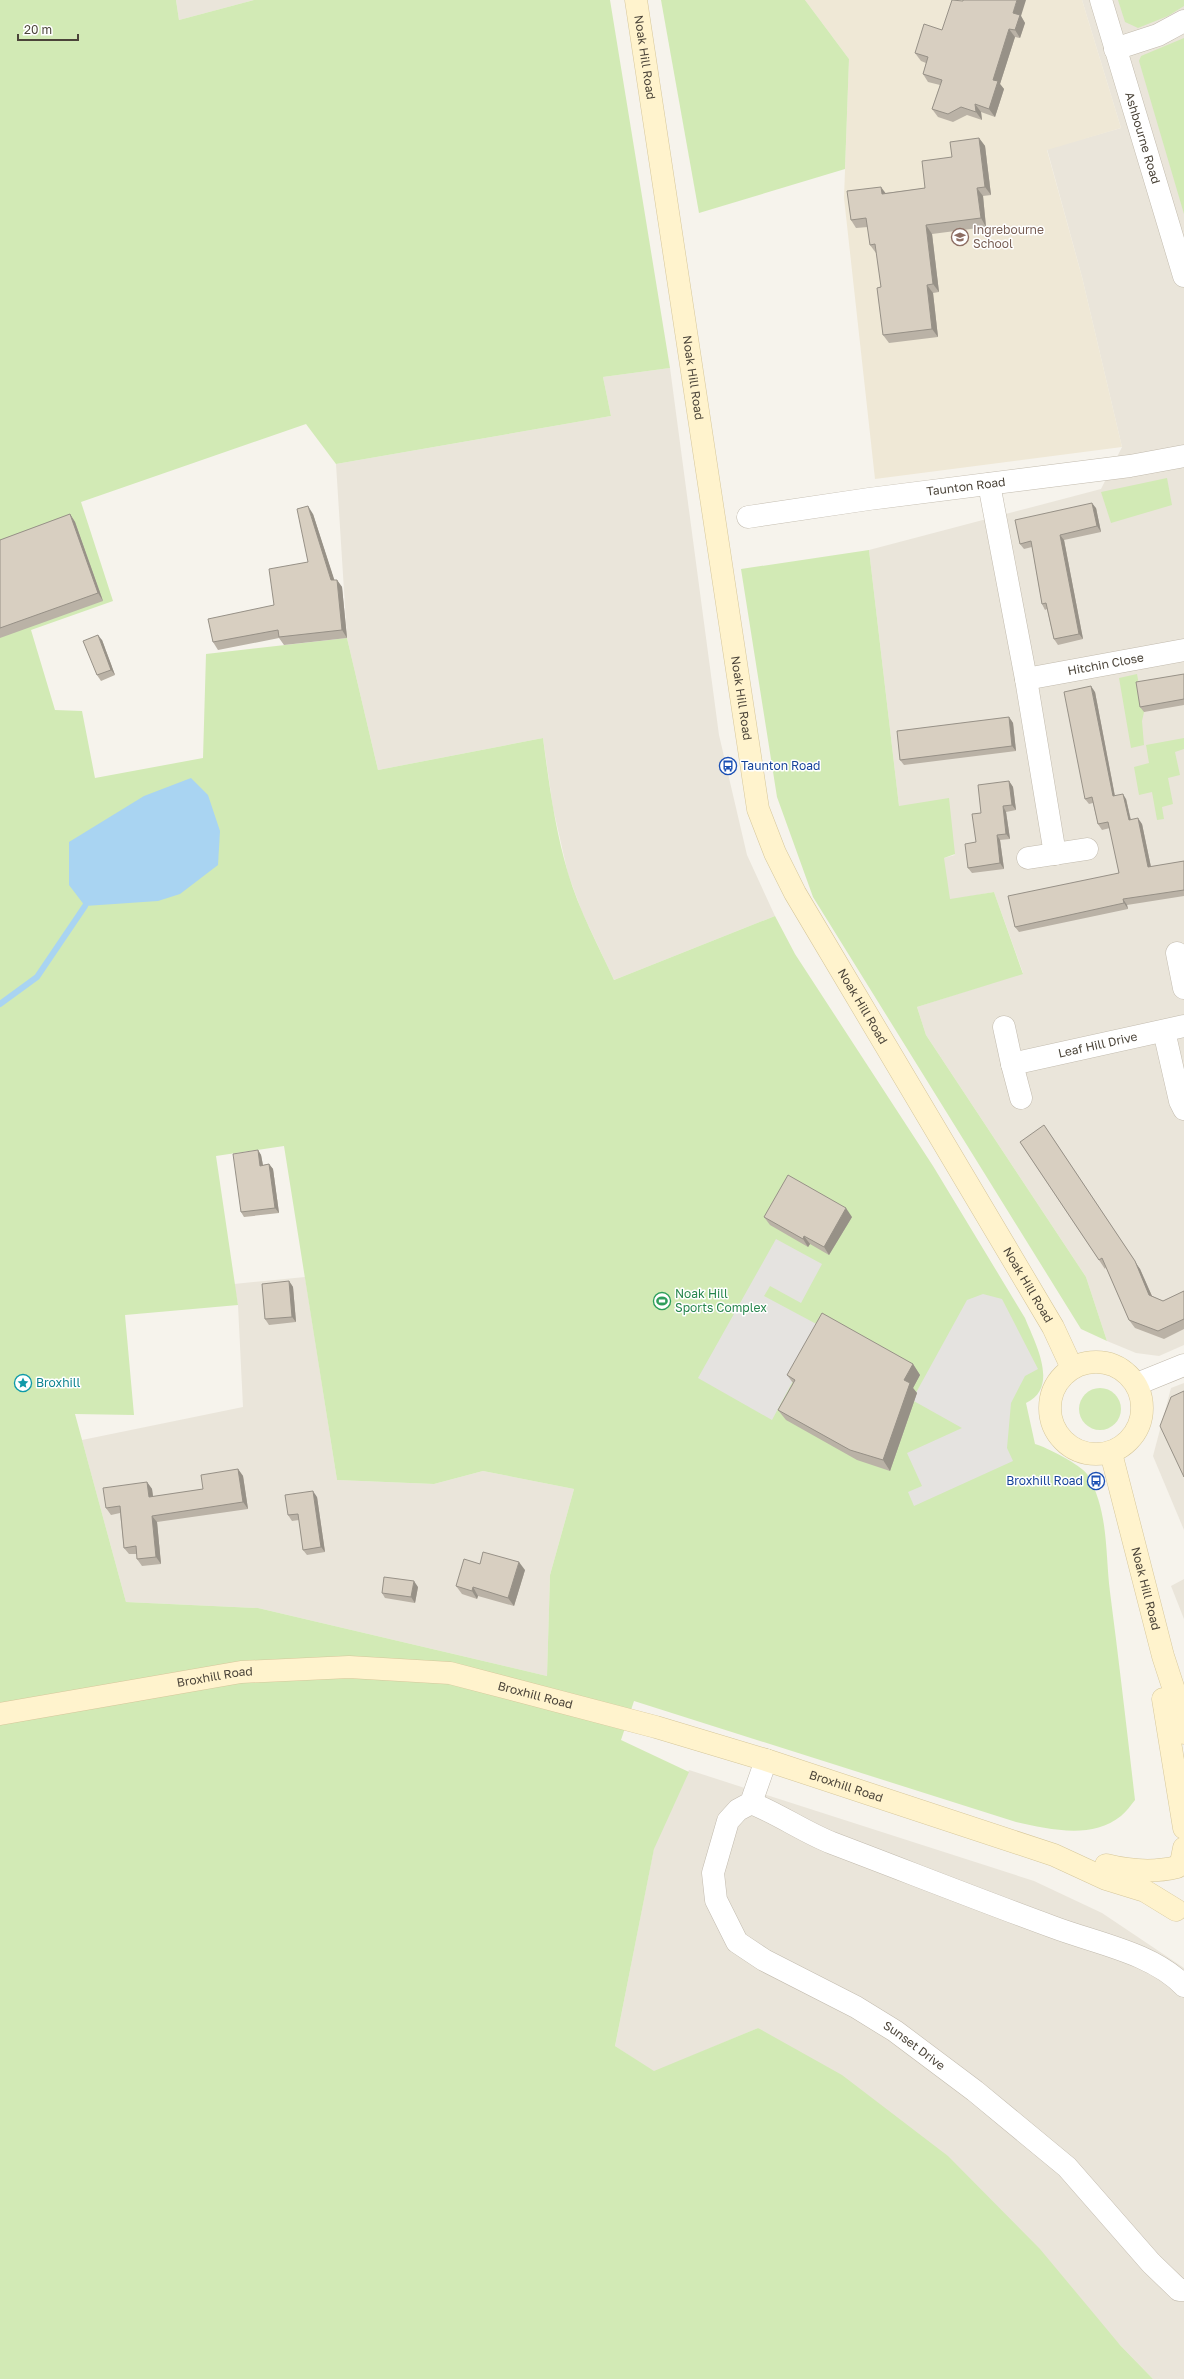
<svg xmlns="http://www.w3.org/2000/svg" width="1184" height="2379" viewBox="0 0 1184 2379" font-family="'Golos Text',sans-serif">
  <rect width="100%" height="100%" fill="#f6f3ec"/>
  <!-- residential -->
  <g fill="#eae5da">
    <path d="M176,0H254L179,20Z"/>
    <path d="M1082,0H1184V1345L1159,1356L1136,1353L1107,1341L1086,1277L926,1035L917,1007L1023,973L994,892L883,912L944,858L955,855L899,806L869,550L1101,489L1122,447L1082,277L1047,149L1121,128Z"/>
    <path d="M670,368L719,735L747,855L775,916L614,980L582,912L568,874L553,808L543,738L378,770L347,638L336,464L611,416L603,377Z"/>
    <path d="M305,1277L337,1480L434,1484L483,1471L574,1489L550,1575L547,1676L258,1608L126,1602L82,1440L243,1407L238,1305L234,1284Z"/>
    <path d="M1184,1383V1530L1153,1456L1171,1388Z"/>
    <path d="M1184,1579V1619L1171,1586Z"/>
    <path d="M689,1770L1034,1881L1102,1913L1184,1968V2379H1153L1120,2345L758,2028L654,2072L615,2046L655,1843Z"/>
  </g>
  <!-- education -->
  <path fill="#efe8d6" d="M805,0H1082L1121,128L1047,150L1082,277L1122,447L875,479L844,198L849,59Z"/>
  <!-- green -->
  <g fill="#d2eab5" fill-rule="evenodd">
    <path d="M0,0H176L179,20L254,0H610L670,368L603,377L611,416L336,464L306,424L81,502L113,601L31,630L55,710L82,711L95,778L203,758L206,654L347,638L378,770L543,738C549,784 555,829 568,873C579,910 598,945 614,980L775,916L795,954L933,1166L1025,1318C1035,1343 1060,1387 1026,1403L1035,1444C1046,1447 1081,1465 1087,1474C1109,1511 1105,1552 1110,1592C1119,1661 1127,1731 1135,1800C1131,1805 1126,1812 1121,1816C1091,1840 1049,1829 1016,1822L634,1701L621,1740L689,1772L654,1849L615,2046L654,2071L758,2028L842,2075L948,2156L1040,2249L1120,2345L1153,2379H0ZM284,1146L337,1480L434,1484L483,1471L574,1489L550,1575L547,1676L258,1608L126,1602L75,1414L134,1415L125,1315L238,1305L216,1156Z"/>
    <path d="M661,0H805L849,59L845,169L699,213Z"/>
    <path d="M1118,0H1184V6L1168,16L1138,28L1125,22Z"/>
    <path d="M1184,38V214L1139,61L1141,56Z"/>
    <path d="M1167,478L1172,505L1111,523L1101,492Z"/>
    <path d="M869,550L899,806L949,798L955,854L944,858L950,899L994,892L1023,974L917,1007L926,1035L1086,1277L1107,1341L1081,1329L813,897L777,797L741,569Z"/>
    <path d="M1137,674L1144,712L1142,721L1144,745L1131,748L1119,678Z"/>
    <path d="M1184,738V749L1175,752L1180,775L1168,778L1173,804L1162,807L1164,819L1157,820L1152,792L1139,795L1134,767L1149,763L1146,745Z"/>
    <circle cx="1100" cy="1409" r="21"/>
  </g>
  <!-- parking -->
  <g fill="#e5e3e0">
    <path d="M776,1239L822,1264L801,1303L770,1286L764,1296L822,1327L772,1420L698,1378Z"/>
    <path d="M983,1294L1002,1299L1038,1369L1025,1376L1011,1403L1007,1448L1013,1461L914,1506L908,1492L922,1486L907,1453L962,1428L912,1400L967,1300Z"/>
  </g>
  <!-- water -->
  <path fill="#a9d4f2" d="M191,778L208,795L220,831L218,865L180,894L158,901L85,906L69,885V842L144,796Z"/>
  <g fill="none" stroke-linecap="round" stroke-linejoin="round">
    <!-- stream -->
    <path stroke="#a9d4f2" stroke-width="6" d="M0,1004L37,977L85,906"/>
    <!-- street casing -->
    <g stroke="#c2bbae" stroke-width="23">
      <g id="street">
        <path id="s1" d="M1101,0L1184,276"/>
        <path d="M1115,49L1158,35L1184,21"/>
        <path d="M989,484L1026,679L1055,854"/>
        <path id="s2" d="M748,517L869,499L1130,466L1184,456"/>
        <path id="s3" d="M1026,679L1184,650"/>
        <path d="M1028,858L1087,849"/>
        <path d="M1177,953L1184,988"/>
        <path d="M1004,1027L1012,1064"/>
        <path d="M1164,1031L1180,1101L1184,1109"/>
        <path id="s4" d="M1021,1098L1012,1064L1184,1026"/>
        <path d="M1137,1384L1184,1365"/>
        <path id="s5" d="M766,1760L751,1803L738,1810L728,1821L713,1873L716,1900L737,1942L764,1960L856,2007L895,2031L975,2091L1067,2167L1151,2263L1179,2290H1184"/>
        <path d="M751,1803C779,1814 804,1832 832,1843C906,1871 979,1900 1053,1927C1095,1943 1153,1953 1184,1986"/>
      </g>
    </g>
    <!-- secondary casing -->
    <g stroke="#d6c79b" stroke-width="23">
      <g id="secondary">
        <path id="s6" d="M636,0L758,809L775,853L795,893L1053,1327L1072,1368"/>
        <circle cx="1096" cy="1408" r="46"/>
        <path id="s7" d="M1111,1453L1163,1656L1176,1696L1184,1733"/>
        <path d="M1163,1699L1184,1828"/>
        <path id="s8" d="M0,1714L241,1672L349,1667L450,1673L656,1727L766,1760L1054,1855L1106,1879L1145,1891L1176,1910"/>
        <path d="M1181,1863L1184,1848"/>
        <path d="M1106,1865C1130,1871 1153,1873 1177,1867"/>
      </g>
    </g>
    <!-- street -->
    <use href="#street" stroke="#fff" stroke-width="22"/>
    <!-- secondary -->
    <use href="#secondary" stroke="#fff3cd" stroke-width="22"/>
  </g>
  <!-- wall -->
  <g fill="#bab2a6">
    <path d="M1021,16L1025,23L1020,38L1015,37L1000,84L1004,89L995,117L981,112L982,120L967,115L953,122L938,117L932,109L940,85L928,82L923,74L926,63L921,61L915,53L942,30Z"/>
    <path d="M979,138L985,146L991,195L983,196L986,227L932,234L939,292L933,293L938,337L889,343L883,335L881,287L877,253H876L870,245L868,227L856,228L851,220L886,193L925,188L952,157Z"/>
    <path d="M1096,508L1101,532L1064,540L1083,639L1058,645L1054,639L1047,609L1045,610L1042,604L1032,547L1024,549L1020,544Z"/>
    <path d="M70,514L75,522L103,601L0,638V540Z"/>
    <path d="M313,514L334,580H337L342,587L347,638L284,645L279,638L218,650L213,642L274,605L308,562Z"/>
    <path d="M102,640L115,675L101,681L97,675Z"/>
    <path d="M1184,674V705L1144,712L1140,707Z"/>
    <path d="M1095,692L1115,796L1126,799L1131,820L1142,824L1151,867L1184,861V896L1127,905L1128,909L1019,932L1015,927L1119,873L1110,828L1102,830L1098,824L1093,803L1089,804L1085,799Z"/>
    <path d="M1009,717L1013,723L1016,751L904,765L900,760Z"/>
    <path d="M1009,781L1013,787L1016,810L1006,812L1010,839L1000,840L1004,869L972,873L968,868L976,842L981,813Z"/>
    <path d="M1020,1142L1140,1269L1152,1296L1163,1301L1184,1291V1329L1164,1339L1135,1328L1129,1320L1106,1267L1105,1269L1099,1260Z"/>
    <path d="M258,1150L261,1155L263,1165L269,1164L273,1169L279,1213L244,1217L241,1212Z"/>
    <path d="M764,1217H852L829,1255L810,1244L808,1247L770,1225Z"/>
    <path d="M289,1281L293,1287L296,1322L269,1325L265,1319Z"/>
    <path d="M913,1364L920,1375L913,1388L917,1393L890,1471L857,1460L786,1420L778,1410L793,1383L787,1375Z"/>
    <path d="M238,1469L243,1476L248,1509L157,1522L161,1564L142,1566L137,1559V1554H129L124,1548L120,1513L111,1515L106,1508L147,1482L152,1489L153,1497L203,1489Z"/>
    <path d="M317,1497L325,1552L307,1555L303,1550L299,1520L292,1521L288,1515Z"/>
    <path d="M480,1564L525,1570L514,1606L478,1596L477,1599L462,1594L456,1586Z"/>
    <path d="M418,1587L415,1603L385,1598L382,1593Z"/>
  </g>
  <!-- shaded-wall -->
  <g fill="#979187">
    <path d="M1017,0H1026L1021,16L1025,23L1020,38L1015,30L1013,13Z"/>
    <path d="M1009,29L1015,37L1000,84L1004,89L995,117L989,109L993,80Z"/>
    <path d="M975,104L981,112L982,120L976,112Z"/>
    <path d="M979,138L985,146L991,195L985,187Z"/>
    <path d="M881,187L887,195L882,194Z"/>
    <path d="M977,188L983,196L986,227L981,218Z"/>
    <path d="M926,225L932,234L939,292L933,284Z"/>
    <path d="M927,285L933,293L938,337L932,329Z"/>
    <path d="M1092,503L1096,508L1101,532L1097,526Z"/>
    <path d="M308,506L313,514L337,588L331,580Z"/>
    <path d="M70,514L75,522L103,601L98,593Z"/>
    <path d="M1060,535L1064,540L1083,639L1079,634Z"/>
    <path d="M337,580L342,587L347,638L342,630Z"/>
    <path d="M98,635L102,640L115,675L111,670Z"/>
    <path d="M1091,686L1095,692L1116,802L1113,796Z"/>
    <path d="M1009,717L1013,723L1016,751L1012,746Z"/>
    <path d="M1009,781L1013,787L1016,810L1012,805Z"/>
    <path d="M1123,794L1126,799L1132,826L1129,820Z"/>
    <path d="M1003,806L1006,812L1010,839L1006,834Z"/>
    <path d="M1138,818L1142,824L1152,872L1148,867Z"/>
    <path d="M997,835L1000,840L1004,869L1000,863Z"/>
    <path d="M1123,899L1127,905L1128,909L1124,903Z"/>
    <path d="M1050,1134L1140,1269L1155,1303L1149,1295Z"/>
    <path d="M258,1150L261,1155L264,1171L260,1166Z"/>
    <path d="M269,1164L273,1169L279,1213L275,1208Z"/>
    <path d="M846,1208L852,1217L829,1255L824,1247Z"/>
    <path d="M804,1236L810,1244L808,1247L803,1239Z"/>
    <path d="M289,1281L293,1287L296,1322L292,1317Z"/>
    <path d="M913,1364L920,1375L913,1388L917,1393L890,1471L883,1460L904,1380Z"/>
    <path d="M238,1469L243,1476L248,1509L243,1502Z"/>
    <path d="M147,1482L152,1489L154,1504L149,1497Z"/>
    <path d="M313,1491L317,1497L325,1552L321,1547Z"/>
    <path d="M152,1516L157,1522L161,1564L156,1557Z"/>
    <path d="M519,1562L525,1570L514,1606L508,1598Z"/>
    <path d="M414,1581L418,1587L415,1603L411,1597Z"/>
    <path d="M473,1587L478,1596L477,1599L472,1591Z"/>
  </g>
  <!-- building -->
  <g fill="#d8cfc1" stroke="#979187">
    <path d="M952,0L963,1V0H1017L1013,13L1020,15L1015,30L1009,29L993,80L998,81L989,109L975,104L976,112L961,107L948,114L932,109L942,80L923,74L928,57L915,53L924,24L942,30Z"/>
    <path d="M979,138L985,187L977,188L981,218L926,225L933,284L927,285L932,329L883,335L877,288L881,287L875,244L870,245L866,218L851,220L847,191L881,187L882,194L925,188L922,161L952,157L950,142Z"/>
    <path d="M1092,503L1097,526L1060,535L1079,634L1054,639L1046,603L1042,604L1031,541L1020,544L1015,520Z"/>
    <path d="M308,506L331,580H337L342,630L279,637L278,630L213,642L208,619L274,605L269,569L308,562L297,509Z"/>
    <path d="M70,514L98,593L0,628V540Z"/>
    <path d="M98,635L111,670L97,675L83,641Z"/>
    <path d="M1184,674V699L1140,707L1136,682Z"/>
    <path d="M1091,686L1113,796L1123,794L1129,820L1138,818L1148,867L1184,861V890L1123,899L1124,903L1015,927L1008,896L1119,873L1108,822L1098,824L1092,797L1085,799L1064,692Z"/>
    <path d="M1009,717L1012,746L900,760L897,731Z"/>
    <path d="M1009,781L1012,805L1003,806L1006,834L997,835L1000,863L968,868L965,844L976,842L972,814L981,813L978,785Z"/>
    <path d="M1044,1125L1135,1261L1149,1295L1163,1301L1184,1291V1319L1158,1331L1129,1320L1102,1258L1099,1260L1020,1142Z"/>
    <path d="M258,1150L260,1166L269,1164L275,1208L241,1212L233,1154Z"/>
    <path d="M788,1175L846,1208L824,1247L804,1236L803,1239L764,1217Z"/>
    <path d="M289,1281L292,1317L265,1319L262,1284Z"/>
    <path d="M822,1313L913,1364L904,1380L910,1383L883,1460L850,1450L778,1410L795,1380L787,1375Z"/>
    <path d="M1184,1391V1477L1160,1426L1171,1397Z"/>
    <path d="M238,1469L243,1502L152,1516L156,1557L137,1559L136,1546L124,1548L120,1506L106,1508L103,1488L147,1482L149,1497L203,1489L201,1475Z"/>
    <path d="M313,1491L321,1547L303,1550L298,1514L288,1515L285,1495Z"/>
    <path d="M483,1552L519,1562L508,1598L473,1587L472,1591L456,1586L464,1559L480,1564Z"/>
    <path d="M384,1577L414,1581L411,1597L382,1593Z"/>
  </g>
  <!-- icons -->
  <defs>
    <g id="school-ring" transform="scale(0.9)"><circle r="9.5" fill="#fff" stroke="#8d6e63" stroke-width="1.5"/><path d="M0-5L7-2L0 1L-7-2ZM-4 1L0 2.5L4 1V4Q0 6-4 4Z" fill="#8d6e63"/></g>
    <g id="bus-ring" transform="scale(0.9)"><circle r="9.5" fill="#fff" stroke="#1a4fb4" stroke-width="1.5"/><path d="M-5-6H5V4H4V6H2V4H-2V6H-4V4H-5ZM-3.5-4V0h7V-4ZM-3.5 1.2v1.5H-2V1.2ZM2 1.2v1.5H3.5V1.2Z" fill="#1a4fb4"/></g>
    <g id="stadium-ring" transform="scale(0.9)"><circle r="9.5" fill="#fff" stroke="#2e9e5b" stroke-width="1.5"/><path d="M0-5a6.5 5 0 1 0 0 10a6.5 5 0 1 0 0-10ZM-3.5-1.8h7v3.6h-7Z" fill="#2e9e5b"/></g>
    <g id="sight-ring" transform="scale(0.9)"><circle r="9.5" fill="#fff" stroke="#0f9aa8" stroke-width="1.5"/><path d="M0-6L1.8-2.2L6-1.7L2.9 1.2L3.7 5.4L0 3.3L-3.7 5.4L-2.9 1.2L-6-1.7L-1.8-2.2Z" fill="#0f9aa8"/></g>
  </defs>
  <g fill-rule="evenodd">
    <use href="#school-ring" x="960" y="237"/>
    <use href="#bus-ring" x="728" y="766"/>
    <use href="#stadium-ring" x="662" y="1301"/>
    <use href="#sight-ring" x="23" y="1383"/>
    <use href="#bus-ring" x="1096" y="1481"/>
  </g>
  <g text-anchor="middle" stroke-width="3" stroke-linejoin="round" paint-order="stroke">
    <!-- street labels -->
    <g font-size="12" fill="#4b4439" stroke="#fff">
      <text dy="4" stroke="none"><textPath href="#s6" startOffset="58">Noak Hill Road</textPath></text>
      <text dy="4" stroke="none"><textPath href="#s1" startOffset="144">Ashbourne Road</textPath></text>
      <text dy="4" stroke="none"><textPath href="#s6" startOffset="382">Noak Hill Road</textPath></text>
      <text dy="4" stroke="none"><textPath href="#s2" startOffset="220">Taunton Road</textPath></text>
      <text dy="4" stroke="none"><textPath href="#s3" startOffset="81">Hitchin Close</textPath></text>
      <text dy="4" stroke="none"><textPath href="#s6" startOffset="706">Noak Hill Road</textPath></text>
      <text dy="4" stroke="none"><textPath href="#s6" startOffset="1042">Noak Hill Road</textPath></text>
      <text dy="4" stroke="none"><textPath href="#s4" startOffset="123">Leaf Hill Drive</textPath></text>
      <text dy="4" stroke="none"><textPath href="#s6" startOffset="1366">Noak Hill Road</textPath></text>
      <text dy="4" stroke="none"><textPath href="#s7" startOffset="140">Noak Hill Road</textPath></text>
      <text dy="4" stroke="none"><textPath href="#s8" startOffset="218">Broxhill Road</textPath></text>
      <text dy="4" stroke="none"><textPath href="#s8" startOffset="542">Broxhill Road</textPath></text>
      <text dy="4" stroke="none"><textPath href="#s8" startOffset="866">Broxhill Road</textPath></text>
      <text dy="4" stroke="none"><textPath href="#s5" startOffset="409">Sunset Drive</textPath></text>
    </g>
    <!-- education labels -->
    <g font-size="12" fill="#785e54" stroke="#fff" text-anchor="start">
      <text x="973" y="234">Ingrebourne<tspan x="973" dy="14">School</tspan></text>
    </g>
    <!-- transit labels -->
    <g font-size="12" fill="#164399" stroke="#fff" text-anchor="start">
      <text x="741" y="770">Taunton Road</text>
      <text x="1083" y="1485" text-anchor="end">Broxhill Road</text>
    </g>
    <!-- leisure labels -->
    <g font-size="12" fill="#27864d" stroke="#fff" text-anchor="start">
      <text x="675" y="1298">Noak Hill<tspan x="675" dy="14">Sports Complex</tspan></text>
    </g>
    <!-- culture labels -->
    <g font-size="12" fill="#0d838f" stroke="#fff" text-anchor="start">
      <text x="36" y="1387">Broxhill</text>
    </g>
  </g>
  <!-- scale -->
  <path d="M18 34v6h60v-6" fill="none" stroke="#4b4439" stroke-width="2"/>
  <text x="24" y="34" font-size="12" fill="#4b4439" stroke="#ffffff" stroke-width="3" paint-order="stroke">20 m</text>
</svg>
